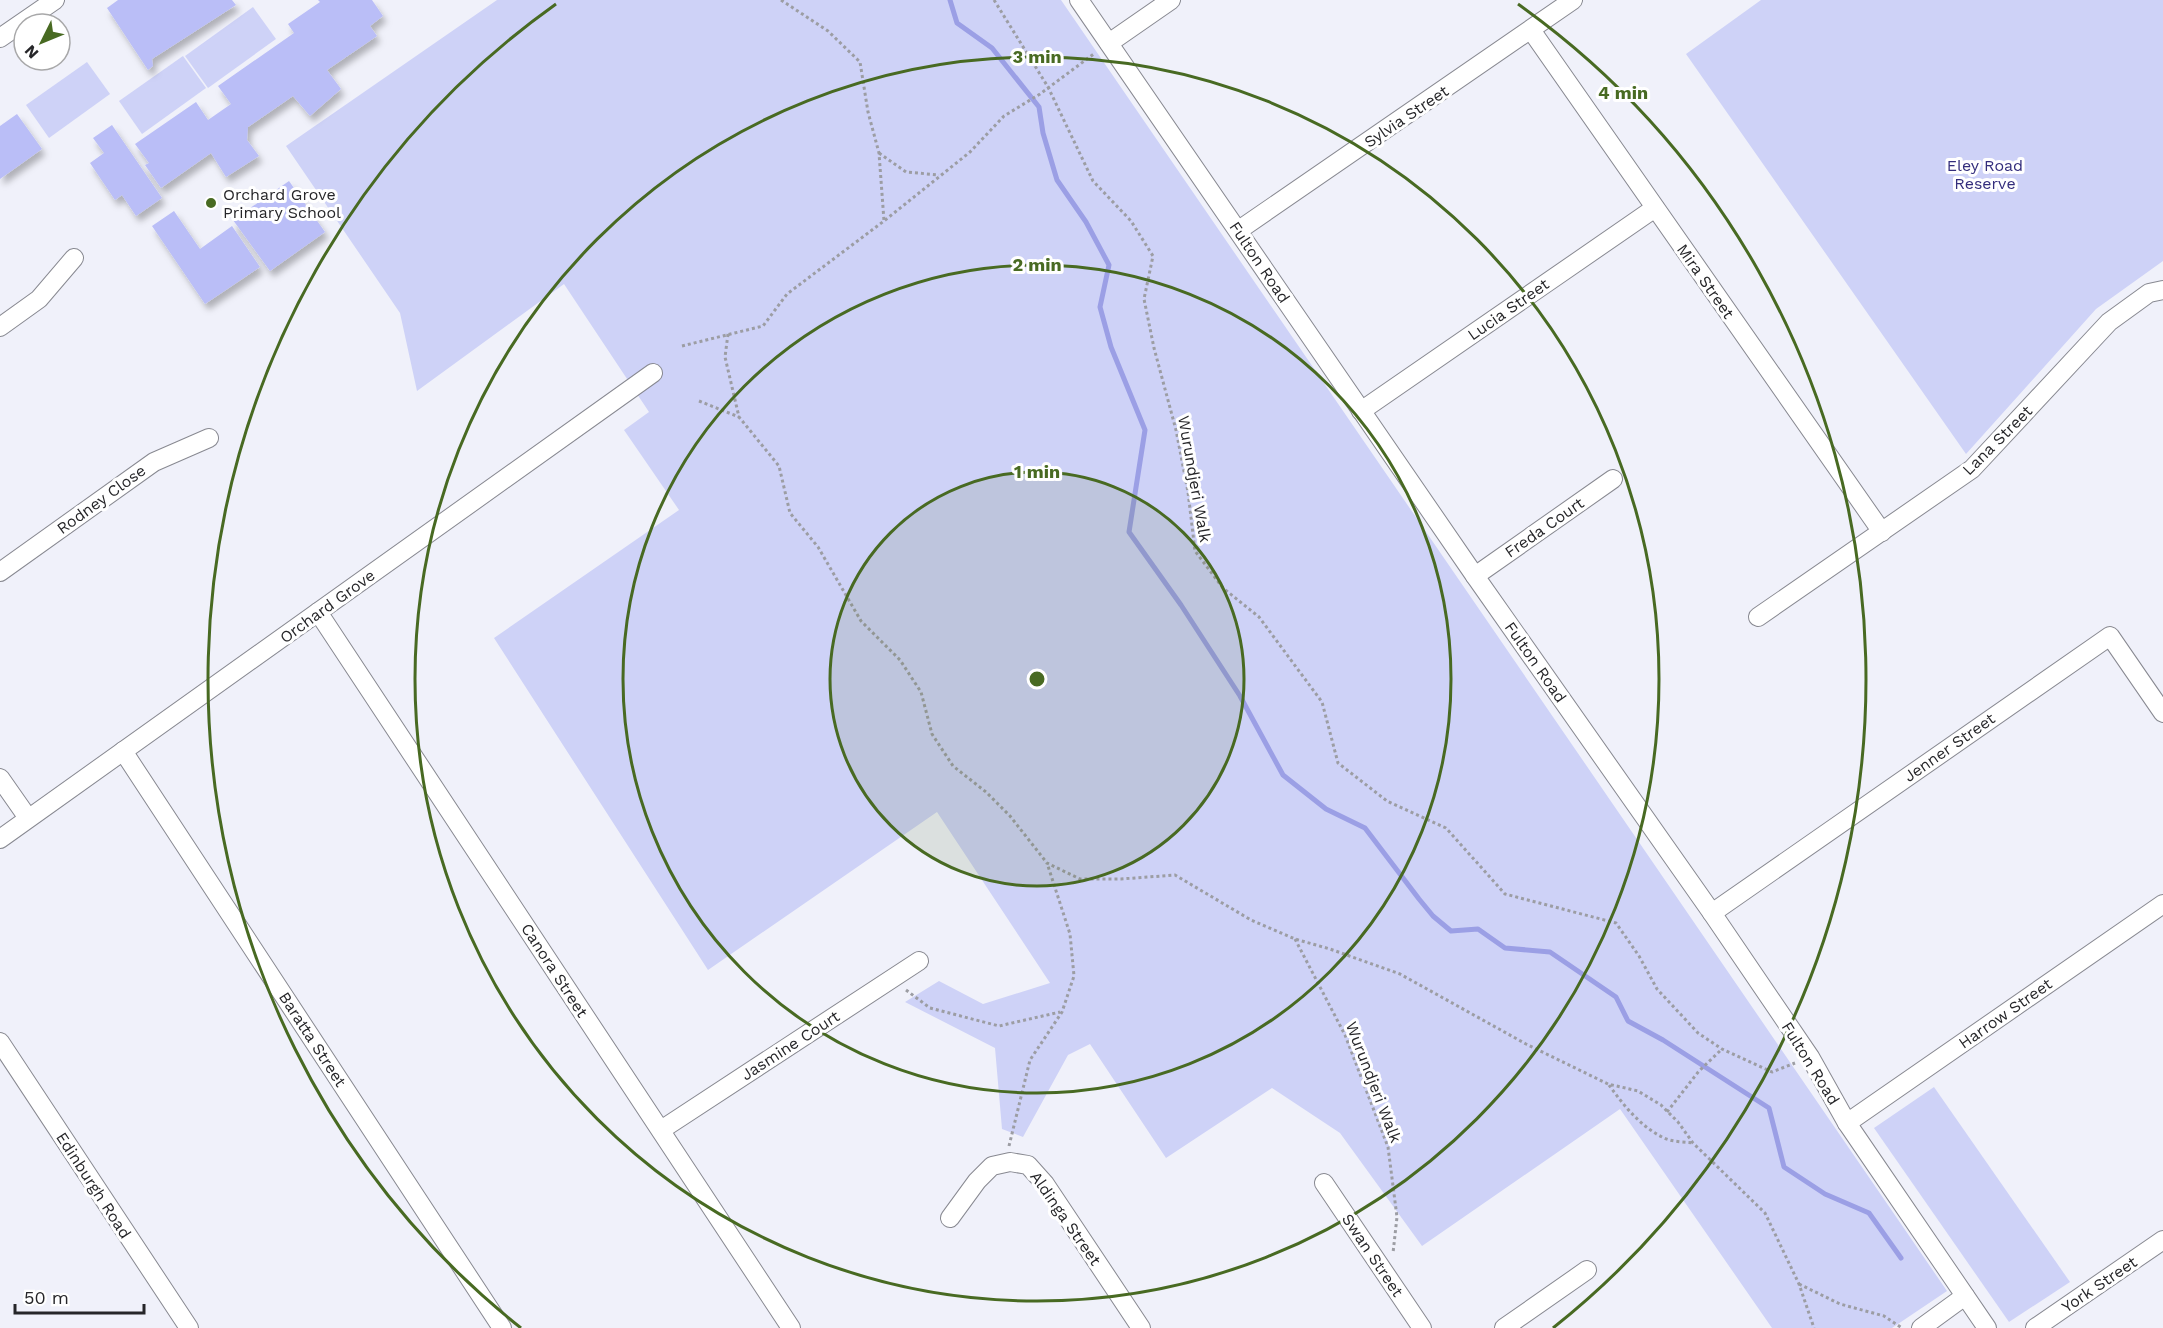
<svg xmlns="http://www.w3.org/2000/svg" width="2163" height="1328" viewBox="0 0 2163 1328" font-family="'Work Sans',sans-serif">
  <defs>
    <filter id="shadow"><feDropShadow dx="3.5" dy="6" stdDeviation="3" flood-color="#0004"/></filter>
  </defs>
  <rect width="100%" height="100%" fill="#f0f1fa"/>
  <!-- green -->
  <g fill="#ced2f7">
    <path d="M497,0H1061L1947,1291L1892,1328H1772L1620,1109L1422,1246L1340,1133L1272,1088L1166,1158L1090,1044L1068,1055L1023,1137L1002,1129L995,1048L905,1002L939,981L983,1004L1050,983L937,812L708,970L494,638L679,510L624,430L649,412L564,284L417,391L400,313L286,146Z"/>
    <path d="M1761,0H2163V261L2096,309L1966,454L1686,54Z"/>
    <path d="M253,7L276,39L208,88L185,56Z"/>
    <path d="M183,56L206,88L142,134L119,101Z"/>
    <path d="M87,62L110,94L49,138L26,105Z"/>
    <path d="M1934,1087L2070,1282L2009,1322L1874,1128Z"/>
  </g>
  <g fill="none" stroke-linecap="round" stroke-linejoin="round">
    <!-- stream -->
    <path stroke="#9b9fe5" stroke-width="5" d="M950,0L957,23L992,48L1039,107L1043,133L1057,180L1086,222L1109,265L1100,307L1111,347L1145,430L1129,532L1181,605L1240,696L1283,775L1326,809L1365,828L1419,899L1433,916L1451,931L1478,929L1505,948L1550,952L1616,997L1628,1021L1663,1040L1769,1108L1784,1167L1825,1194L1869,1213L1901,1258"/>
  </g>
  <!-- building -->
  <g fill="#babef7" filter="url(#shadow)">
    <path d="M118,0H232L236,5L152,59L153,66L148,70L107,8Z"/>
    <path d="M318,0H372L383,16L370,26L377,36L327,70L341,89L310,116L293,96L248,127L247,140L259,156L226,177L211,153L161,188L145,165L149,163L135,144L196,102L208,120L231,104L218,86L294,33L288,24L320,2Z"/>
    <path d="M17,114L42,149L0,179V126Z"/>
    <path d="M112,125L162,198L136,216L122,195L115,200L90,163L104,153L93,138Z"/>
    <path d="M289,181L325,232L270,271L233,220Z"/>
    <path d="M174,211L200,249L232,226L260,267L205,304L152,226Z"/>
  </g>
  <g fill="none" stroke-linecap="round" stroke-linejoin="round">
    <!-- minor casing -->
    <g stroke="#888991" stroke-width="20">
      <g id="minor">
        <path d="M1079,0L1475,576L1712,913L1810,1057L1847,1123L1987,1328"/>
        <path d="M1531,30L1882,532"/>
        <path d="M0,38L55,0"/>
        <path d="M1109,43L1171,0"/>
        <path d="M1239,230L1573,0"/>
        <path d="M0,327L39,299L74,258"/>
        <path d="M1361,411L1655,208"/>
        <path d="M0,572L154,462L209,438"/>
        <path d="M1475,576L1613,479"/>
        <path d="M318,612L791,1328"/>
        <path d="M1758,617L1972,469L2109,322L2149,293L2163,290"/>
        <path d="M123,751L502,1328"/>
        <path d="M0,778L28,818"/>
        <path d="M0,839L653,373"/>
        <path d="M1712,913L2110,636L2163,713"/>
        <path d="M0,1042L189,1328"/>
        <path d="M1847,1123L2163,904"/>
        <path d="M661,1130L919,961"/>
        <path d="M1324,1183L1422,1328"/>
        <path d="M950,1218L977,1181L992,1166L1010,1162L1028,1165L1045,1184L1141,1328"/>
        <path d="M1504,1328L1587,1270"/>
        <path d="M1921,1328L1965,1296"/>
        <path d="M2035,1328L2163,1240"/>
      </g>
    </g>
    <!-- path -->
    <g stroke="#9c9da3" stroke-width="3" stroke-dasharray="3 3" stroke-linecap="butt">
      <path d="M781,0L828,31L860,62L868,112L879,153L884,221"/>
      <path d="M994,0L1048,87L1093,181L1131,221L1153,256L1144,299L1154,348L1176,430L1188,492L1195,551L1223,588L1259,617L1322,702L1338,763L1387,801L1446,828L1505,894L1616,923L1639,956L1657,989L1698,1033L1722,1049L1772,1072L1795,1063"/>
      <path d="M879,153L906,172L939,175"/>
      <path d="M728,334L725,357L739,417L779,466L790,513L818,547L861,621L900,660L921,692L932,734L953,766L986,792L1010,816L1047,863L1080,879H1121L1175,875L1251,920L1295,939L1330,949L1400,974L1526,1044L1608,1084L1638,1091L1661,1105L1678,1122L1693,1143L1765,1213L1799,1284L1814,1328"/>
      <path d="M682,346L763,326L787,294L884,221L970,152L1004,116L1040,94L1095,53"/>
      <path d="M699,401L739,417"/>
      <path d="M1295,939L1345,1035L1388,1147L1397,1217L1393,1253"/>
      <path d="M906,990L930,1008L999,1026L1060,1012"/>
      <path d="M1609,1085C1624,1106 1641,1127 1664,1138C1673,1142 1684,1142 1693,1143"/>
      <path d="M1667,1112L1699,1071L1722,1049"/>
      <path d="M1009,1146L1030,1060L1062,1012L1074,976L1070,934L1047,863"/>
      <path d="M1799,1284L1840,1304L1884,1316L1902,1328"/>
    </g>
    <!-- minor -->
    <use href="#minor" stroke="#fff" stroke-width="18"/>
  </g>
  <!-- distance rings -->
  <circle cx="1037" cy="679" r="207" fill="#486a22" fill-opacity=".12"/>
  <g fill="none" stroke="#486a22" stroke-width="3">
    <circle cx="1037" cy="679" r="207"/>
    <circle cx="1037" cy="679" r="414"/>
    <circle cx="1037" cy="679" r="622"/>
    <path d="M521 1328A829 829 0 0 1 556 4M1518 4A829 829 0 0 1 1553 1328"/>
  </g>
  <!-- markers -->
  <circle fill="#486a22" stroke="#fff" stroke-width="2" cx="211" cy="203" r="6"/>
  <g text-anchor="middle" stroke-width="6" stroke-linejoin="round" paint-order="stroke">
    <!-- street labels -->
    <g font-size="16" fill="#262629" stroke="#fff">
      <text transform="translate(1406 116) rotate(-34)" y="6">Sylvia Street</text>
      <text transform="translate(1260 262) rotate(56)" y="6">Fulton Road</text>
      <text transform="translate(1706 281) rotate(55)" y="6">Mira Street</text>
      <text transform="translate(1508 309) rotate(-35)" y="6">Lucia Street</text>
      <text transform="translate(1997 440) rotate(-45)" y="6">Lana Street</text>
      <text transform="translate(1195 479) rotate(80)" y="6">Wurundjeri Walk</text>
      <text transform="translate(101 499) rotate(-36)" y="6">Rodney Close</text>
      <text transform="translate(1544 527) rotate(-35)" y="6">Freda Court</text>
      <text transform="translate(327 606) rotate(-36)" y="6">Orchard Grove</text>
      <text transform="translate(1536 662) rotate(55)" y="6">Fulton Road</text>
      <text transform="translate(1949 747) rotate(-35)" y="6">Jenner Street</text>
      <text transform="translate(555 970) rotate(57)" y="6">Canora Street</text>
      <text transform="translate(2005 1013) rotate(-35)" y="6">Harrow Street</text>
      <text transform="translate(313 1039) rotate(57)" y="6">Baratta Street</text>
      <text transform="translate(790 1045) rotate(-33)" y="6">Jasmine Court</text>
      <text transform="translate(1811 1063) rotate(58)" y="6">Fulton Road</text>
      <text transform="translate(1374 1082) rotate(69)" y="6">Wurundjeri Walk</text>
      <text transform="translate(94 1185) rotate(57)" y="6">Edinburgh Road</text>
      <text transform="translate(1066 1218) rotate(55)" y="6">Aldinga Street</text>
      <text transform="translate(1373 1255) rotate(56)" y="6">Swan Street</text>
      <text transform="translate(2099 1284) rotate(-34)" y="6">York Street</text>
    </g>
    <!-- park labels -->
    <g font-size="16" fill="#332d7c" stroke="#fff">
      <text x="1985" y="171">Eley Road<tspan x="1985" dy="18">Reserve</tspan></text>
    </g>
    <!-- poi labels -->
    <g font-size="16" fill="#262629" stroke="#fff" text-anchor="start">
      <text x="223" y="200">Orchard Grove<tspan x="223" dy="18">Primary School</tspan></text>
    </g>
  </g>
  <circle cx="1037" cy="679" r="9" fill="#486a22" stroke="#fff" stroke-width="3"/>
  <g font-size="18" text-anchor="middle" font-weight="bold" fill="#486a22" stroke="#fff" stroke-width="6" stroke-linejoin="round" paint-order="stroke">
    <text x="1037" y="63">3 min</text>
    <text x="1623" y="99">4 min</text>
    <text x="1037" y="271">2 min</text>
    <text x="1037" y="478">1 min</text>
  </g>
  <!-- north arrow -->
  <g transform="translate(42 42) rotate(227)"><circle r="28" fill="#ffffff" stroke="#a8a8a9" stroke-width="1.5"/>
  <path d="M0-4.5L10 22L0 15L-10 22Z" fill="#486a22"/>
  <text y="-9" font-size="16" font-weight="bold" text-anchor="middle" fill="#262629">N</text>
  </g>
  <!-- scale -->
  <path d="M15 1304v9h129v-9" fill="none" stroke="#262629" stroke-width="3"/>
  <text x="24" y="1304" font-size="18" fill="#262629" stroke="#ffffff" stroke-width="4.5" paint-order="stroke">50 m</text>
</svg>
